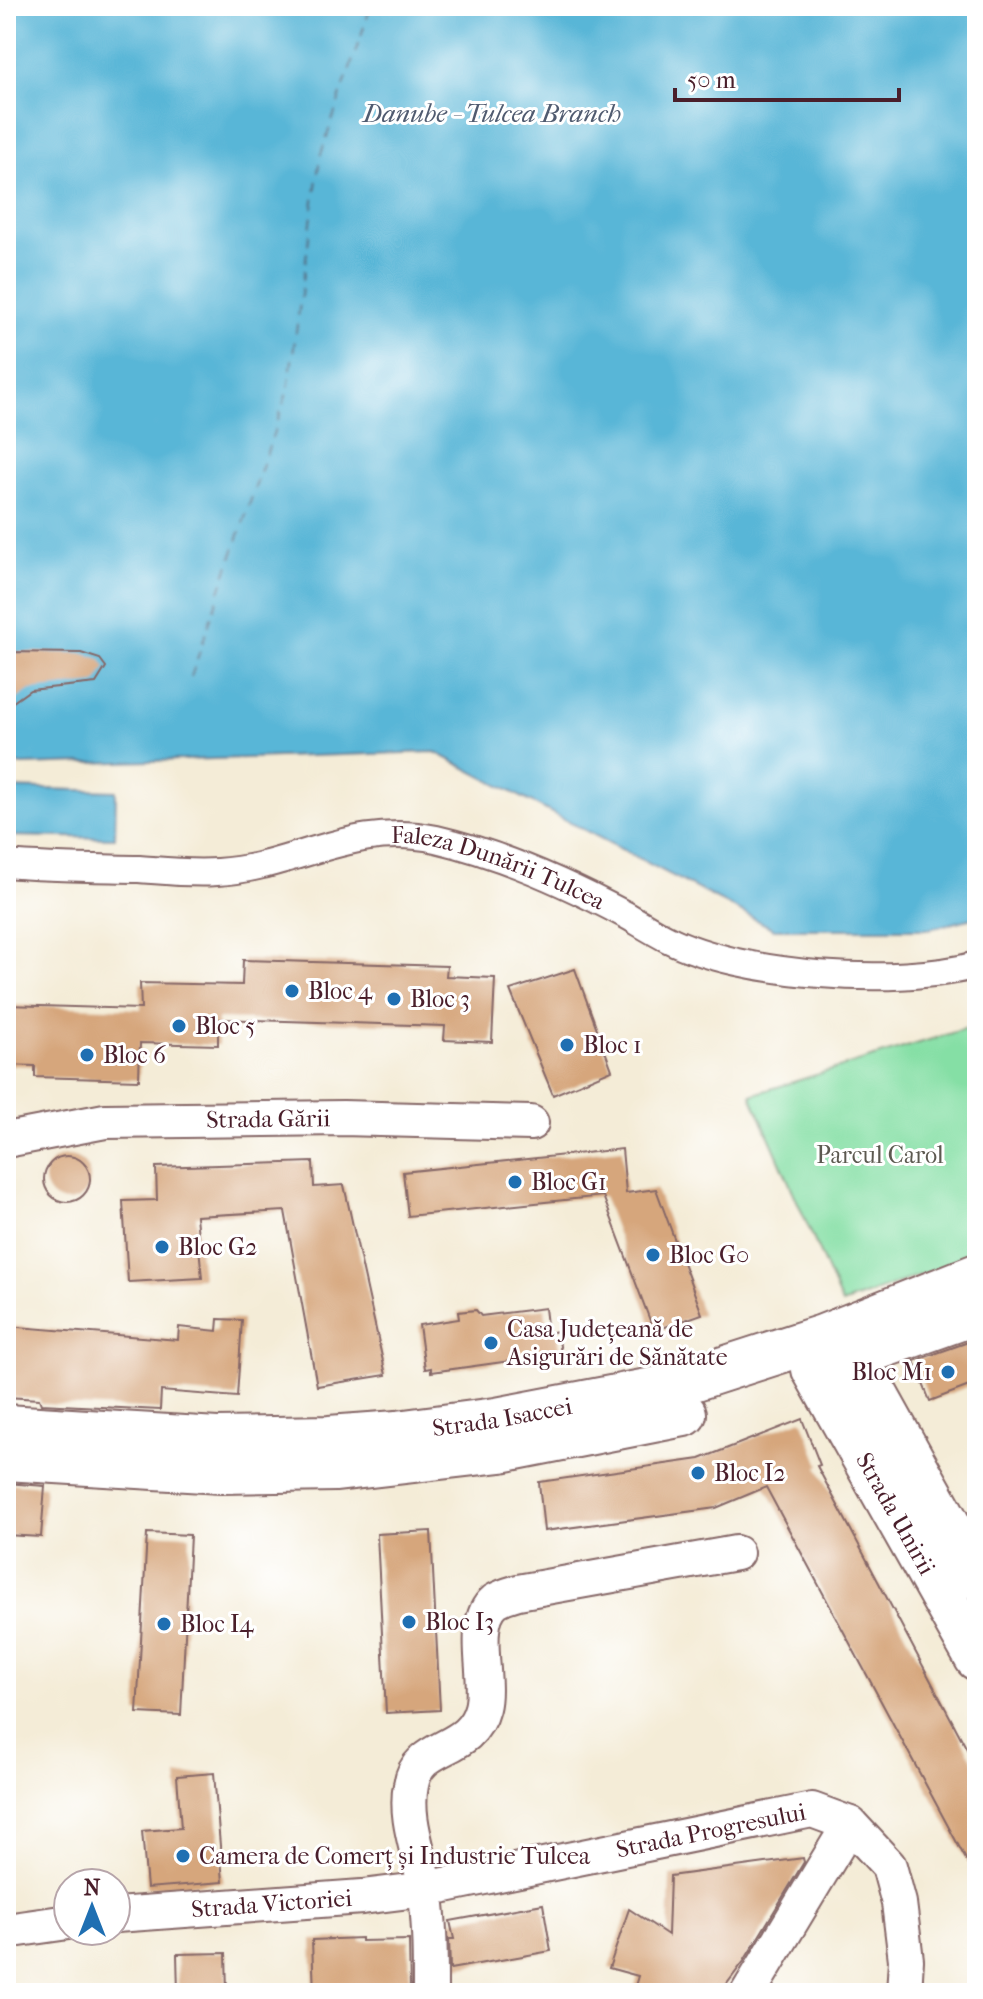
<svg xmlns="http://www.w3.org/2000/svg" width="983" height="1999" viewBox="0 0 983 1999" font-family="'IM FELL French Canon',serif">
  <rect width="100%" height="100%" fill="#fff"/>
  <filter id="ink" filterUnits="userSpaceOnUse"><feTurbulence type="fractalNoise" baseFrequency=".0125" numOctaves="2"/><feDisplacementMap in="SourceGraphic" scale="16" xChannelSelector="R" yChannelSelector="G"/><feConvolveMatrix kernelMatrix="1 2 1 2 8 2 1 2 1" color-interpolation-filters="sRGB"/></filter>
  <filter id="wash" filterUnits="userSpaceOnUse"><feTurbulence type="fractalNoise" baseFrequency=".006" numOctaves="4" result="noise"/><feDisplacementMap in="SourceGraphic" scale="32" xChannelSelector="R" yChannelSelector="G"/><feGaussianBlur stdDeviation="1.8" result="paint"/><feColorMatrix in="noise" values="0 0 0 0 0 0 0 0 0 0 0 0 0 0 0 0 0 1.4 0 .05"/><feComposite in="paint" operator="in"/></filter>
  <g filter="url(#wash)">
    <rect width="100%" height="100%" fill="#f4ecd7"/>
    <!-- green -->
    <path fill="#85dfa5" stroke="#687f68" stroke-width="2" d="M977,1025V1254L842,1304L751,1095Z"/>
    <!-- water -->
    <g fill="#59b6d7" stroke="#526a81" stroke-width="2">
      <path d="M6,6H977V917L929,929H774L435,752L22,765L6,762Z"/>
      <path d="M6,788L116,791L115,838L6,836Z"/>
    </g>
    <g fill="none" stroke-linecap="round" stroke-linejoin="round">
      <!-- ferry -->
      <path stroke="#505b70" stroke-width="2" stroke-dasharray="10 8" stroke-linecap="butt" d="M191,677L288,390L320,157L371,6"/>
    </g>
    <g id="blocks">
      <!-- building -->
      <g fill="#d6a67c">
        <path d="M6,652L81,653L100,659L106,667L96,683L30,690L6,707Z"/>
        <path d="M243,960L447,966L446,976L495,978L492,1042L444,1040L445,1026L218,1019V1045L140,1043L139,1080L35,1077V1066L6,1065V1005L141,1009L140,983L242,985Z"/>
        <path d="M575,969L612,1070L553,1095L510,990Z"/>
        <path d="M622,1149L626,1193L656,1189L702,1314L654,1331L603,1196L408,1216L403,1172Z"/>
        <circle cx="67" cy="1179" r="23"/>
        <path d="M313,1162L314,1187L344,1185L386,1375L317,1386L285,1211L196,1216L202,1278L128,1282L123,1201L157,1200L156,1167Z"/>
        <path d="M545,1308L548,1333L558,1331L561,1354L431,1372V1368L425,1369L419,1325L459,1319L458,1312L476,1310L481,1316Z"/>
        <path d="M218,1319L242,1320L237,1397L161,1391L160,1410L41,1404L39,1399L6,1397V1326L178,1340L179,1327L217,1331Z"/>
        <path d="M977,1339V1383L930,1401L914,1361Z"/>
        <path d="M802,1419L820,1465L817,1466L977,1768V1880L766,1487L716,1508L544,1531L539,1482L700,1459Z"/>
        <path d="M6,1483L45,1486L41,1537L6,1535Z"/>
        <path d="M431,1531L440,1710L386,1713L377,1534Z"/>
        <path d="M147,1533L190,1535L181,1715L137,1713Z"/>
        <path d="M214,1773L223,1882L147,1888L142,1831L181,1828L177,1776Z"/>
        <path d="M803,1858L804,1862L744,1961L720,1993H633L638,1976L609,1968L629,1909L668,1935L670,1876Z"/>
        <path d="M543,1904L551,1951L450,1969L449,1939H454L450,1921Z"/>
        <path d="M361,1938V1941L409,1940L410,1992L314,1993L312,1940Z"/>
        <path d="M226,1953L227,1993H178L177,1954Z"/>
      </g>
    </g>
  </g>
  <g filter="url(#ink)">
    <use href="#blocks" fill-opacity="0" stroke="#866767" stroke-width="2"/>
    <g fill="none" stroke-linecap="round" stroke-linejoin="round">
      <!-- pedestrian casing -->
      <g stroke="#866767" stroke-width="30">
        <g id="pedestrian">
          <path id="s1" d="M6,864C50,868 94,868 139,869C165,871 191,874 217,872C294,868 353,821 436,839C501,854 568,884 626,915C640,923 654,932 668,939C742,976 897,987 977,965"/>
        </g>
      </g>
      <!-- minor casing -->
      <g stroke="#866767" stroke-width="38">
        <g id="minor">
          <path id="s2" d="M6,1140L105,1121L343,1118L531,1123"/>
          <path id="s3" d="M116,1915L362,1897L426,1889L812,1810L850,1824L889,1866L899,1903L906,1960L904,1993"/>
          <path d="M6,1931L68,1922"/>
          <path d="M430,1993C430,1959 430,1922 425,1888C421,1855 404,1820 411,1785C418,1741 470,1755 482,1708C490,1678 469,1623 495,1601C501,1597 511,1594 518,1592L736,1553"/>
          <path d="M748,1993L850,1824"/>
        </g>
      </g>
      <!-- primary casing -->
      <g stroke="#866767" stroke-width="48">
        <g id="primary">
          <path d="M830,1341L854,1356L977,1577"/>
          <path d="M859,1354L977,1312"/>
          <path id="s4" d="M814,1369L977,1658"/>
          <path id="s5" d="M6,1427L217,1440L329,1438L397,1433L496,1420L668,1387L823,1337L977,1276"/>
          <path d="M6,1458L221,1471L336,1469L501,1450L684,1414"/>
        </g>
      </g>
      <!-- pedestrian -->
      <use href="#pedestrian" stroke="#fff" stroke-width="26"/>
      <!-- minor -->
      <use href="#minor" stroke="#fff" stroke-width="34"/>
      <!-- primary -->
      <use href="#primary" stroke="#fff" stroke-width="44"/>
    </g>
  </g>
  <!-- markers -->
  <g fill="#1f6fb2" stroke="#fff" stroke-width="3">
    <circle cx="292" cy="991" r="8"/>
    <circle cx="394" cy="999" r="8"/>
    <circle cx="179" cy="1026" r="8"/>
    <circle cx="567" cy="1045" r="8"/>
    <circle cx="87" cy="1055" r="8"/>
    <circle cx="515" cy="1182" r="8"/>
    <circle cx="162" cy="1247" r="8"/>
    <circle cx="653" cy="1255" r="8"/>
    <circle cx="491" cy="1343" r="8"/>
    <circle cx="948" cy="1372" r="8"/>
    <circle cx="698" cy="1473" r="8"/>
    <circle cx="409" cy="1622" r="8"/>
    <circle cx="164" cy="1624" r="8"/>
    <circle cx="183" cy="1856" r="8"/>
  </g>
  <g text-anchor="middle" stroke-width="6" stroke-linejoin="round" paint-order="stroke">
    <!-- street labels -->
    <g font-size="24" fill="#4a1f2b" stroke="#fff">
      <text dy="8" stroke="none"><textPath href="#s1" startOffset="502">Faleza Dunării Tulcea</textPath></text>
      <text dy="8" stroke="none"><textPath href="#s2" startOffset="264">Strada Gării</textPath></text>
      <text dy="8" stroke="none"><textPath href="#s5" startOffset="498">Strada Isaccei</textPath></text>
      <text dy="8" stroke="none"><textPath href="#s4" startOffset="166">Strada Unirii</textPath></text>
      <text dy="8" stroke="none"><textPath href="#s3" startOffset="602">Strada Progresului</textPath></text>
      <text dy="8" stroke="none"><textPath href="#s3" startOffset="156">Strada Victoriei</textPath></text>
    </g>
    <!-- poi labels -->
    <g font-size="24" fill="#4a1f2b" stroke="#fff" text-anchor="start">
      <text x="308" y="999">Bloc 4</text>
      <text x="410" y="1007">Bloc 3</text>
      <text x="195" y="1034">Bloc 5</text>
      <text x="583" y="1053">Bloc 1</text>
      <text x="103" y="1063">Bloc 6</text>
      <text x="531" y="1190">Bloc G1</text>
      <text x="178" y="1255">Bloc G2</text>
      <text x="669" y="1263">Bloc G0</text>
      <text x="507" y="1337">Casa Județeană de<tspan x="507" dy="28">Asigurări de Sănătate</tspan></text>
      <text x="932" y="1380" text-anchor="end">Bloc M1</text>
      <text x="714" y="1481">Bloc I2</text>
      <text x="425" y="1630">Bloc I3</text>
      <text x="180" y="1632">Bloc I4</text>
      <text x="199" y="1864">Camera de Comerț și Industrie Tulcea</text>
    </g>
    <!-- park labels -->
    <g font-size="24" fill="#5c5950" stroke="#fff">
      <text x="880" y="1163">Parcul Carol</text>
    </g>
    <!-- water labels -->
    <g font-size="26" font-style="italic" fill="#505b70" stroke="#fff">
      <text x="492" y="122">Danube - Tulcea Branch</text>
    </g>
  </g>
  <!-- margin -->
  <rect width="983" height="1999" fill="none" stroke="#fff" stroke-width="32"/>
  <!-- north arrow -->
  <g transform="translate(92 1907)"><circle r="38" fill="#ffffff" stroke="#b7a5aa" stroke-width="2"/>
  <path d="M0-6L14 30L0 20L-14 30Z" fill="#1f6fb2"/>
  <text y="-12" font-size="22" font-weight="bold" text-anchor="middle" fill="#4a1f2b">N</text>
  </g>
  <!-- scale -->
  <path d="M675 88v12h224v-12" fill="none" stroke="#4a1f2b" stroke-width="4"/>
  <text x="687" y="88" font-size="24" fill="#4a1f2b" stroke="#ffffff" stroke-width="6" paint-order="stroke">50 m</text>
</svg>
